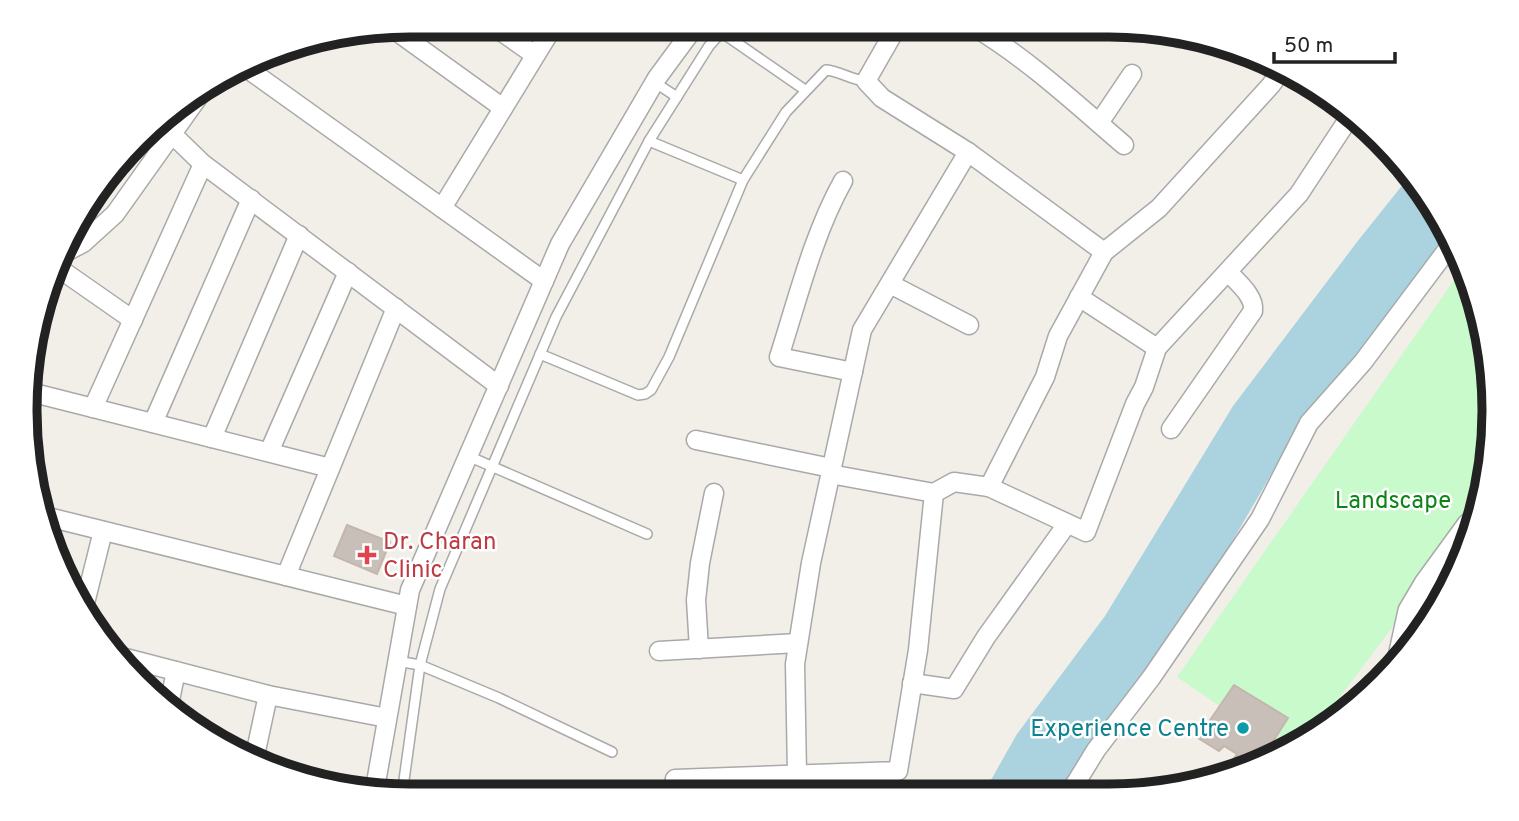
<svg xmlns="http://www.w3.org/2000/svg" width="1519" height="821" viewBox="0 0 1519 821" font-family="Overpass,sans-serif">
  <rect width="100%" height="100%" fill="#f2efe9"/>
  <!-- park -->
  <path fill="#c8facc" d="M1461,270L1481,310L1491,460L1469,526L1308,739L1286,751L1177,677Z"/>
  <!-- water -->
  <path fill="#aad3df" d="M1412,173L1448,242L1357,355L1282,456L1185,622L1067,794H983L1017,734L1105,616L1233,406L1357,242Z"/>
  <!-- building -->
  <g fill="#c7bfb8" stroke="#c4b6ab" stroke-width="2">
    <path d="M347,525L390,542L377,574L334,556Z"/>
    <path d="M1234,685L1288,718L1257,766L1248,769L1233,760L1237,754L1224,746L1219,751L1198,738Z"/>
  </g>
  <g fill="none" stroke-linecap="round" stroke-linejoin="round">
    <!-- service casing -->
    <g stroke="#a9a9a9" stroke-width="12">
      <g id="service">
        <path d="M654,82L677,97"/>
        <path d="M649,141L743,180"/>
        <path d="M540,354L638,395L645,394L651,390L669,357L743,180L786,112L826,70C840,71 851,80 866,81"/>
        <path d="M468,456L647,534"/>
        <path d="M397,661L420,665L499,698L612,752"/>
        <path d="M404,780L420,665L440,589L556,317L649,141L709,46L718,36L724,34L805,90"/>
      </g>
    </g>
    <!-- minor casing -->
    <g stroke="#a9a9a9" stroke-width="21">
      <g id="minor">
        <path d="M492,25L535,55"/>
        <path d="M670,25L687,37"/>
        <path d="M898,25L866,81L882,98L968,152L1104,252"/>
        <path d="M971,25C1027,58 1075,103 1124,145"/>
        <path d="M392,28L503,108"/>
        <path d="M1164,30L1179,38L1192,35"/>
        <path d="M245,67L544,281"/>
        <path d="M1099,123L1132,74"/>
        <path d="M172,134L203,164L499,386"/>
        <path d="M843,181C813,235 798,298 779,357L853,372"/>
        <path d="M442,208L554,25"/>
        <path d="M64,253L83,243L115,214L204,89"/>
        <path d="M57,267L133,320"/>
        <path d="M890,284L969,325"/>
        <path d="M1079,297L1157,348"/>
        <path d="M30,392L330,468"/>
        <path d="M93,408L203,164"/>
        <path d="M153,423L251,199"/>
        <path d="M1171,429L1253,311C1255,296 1237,282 1228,272"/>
        <path d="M212,438L299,235"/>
        <path d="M696,440L831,468"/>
        <path d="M269,452L348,272"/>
        <path d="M830,474L934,493L954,482L989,487L1045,377L1058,336L1104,252L1159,208L1271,85L1283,68"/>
        <path d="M989,487L1086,532L1135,404L1144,387L1157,348L1299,194L1349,118"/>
        <path d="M44,516L407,606"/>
        <path d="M286,576L396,308"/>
        <path d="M84,607L103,531"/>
        <path d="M699,649L696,600L700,563L714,493"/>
        <path d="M659,651L798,643"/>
        <path d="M114,655L268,695L387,718"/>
        <path d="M912,683L954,689L986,637L1067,524"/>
        <path d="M169,705L176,671"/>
        <path d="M254,760L268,695"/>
        <path d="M797,774L795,664L811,563L862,330L968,152"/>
        <path d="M374,794L410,590L560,244L657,78L696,25"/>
        <path d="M1069,794L1096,750L1151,678L1260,519L1309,423L1363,362L1450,246"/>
        <path d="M672,795L675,779L898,771L918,650L934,493"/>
      </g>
    </g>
    <!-- tertiary casing -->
    <g stroke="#a9a9a9" stroke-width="26">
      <g id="tertiary">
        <path d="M1431,620L1446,593"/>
        <path d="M1398,666L1410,611L1426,584L1469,525"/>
      </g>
    </g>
    <!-- service -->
    <use href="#service" stroke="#fff" stroke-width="9"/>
    <!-- minor -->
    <use href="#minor" stroke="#fff" stroke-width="18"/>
    <!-- tertiary -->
    <use href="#tertiary" stroke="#fff" stroke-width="23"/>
  </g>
  <!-- markers -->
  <path fill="#e0444e" stroke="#fff" stroke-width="2.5" d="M363.5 544.5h7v7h7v7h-7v7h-7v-7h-7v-7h7z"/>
  <circle fill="#0f9aa8" stroke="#fff" stroke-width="2.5" cx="1243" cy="728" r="7"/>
  <g text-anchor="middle" stroke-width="5" stroke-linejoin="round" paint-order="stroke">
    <!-- park labels -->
    <g font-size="24" fill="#0c8416" stroke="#fff">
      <text x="1393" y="508">Landscape</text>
    </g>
    <!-- health labels -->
    <g font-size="24" fill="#be3a42" stroke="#fff" text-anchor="start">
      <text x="383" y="549">Dr. Charan<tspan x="383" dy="28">Clinic</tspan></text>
    </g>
    <!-- culture labels -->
    <g font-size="24" fill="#0d838f" stroke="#fff" text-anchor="end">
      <text x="1229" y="736">Experience Centre</text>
    </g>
  </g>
  <!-- crop -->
  <path d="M0 0H1519V821H0ZM410 37H1109A373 373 0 0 1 1482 410V411A373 373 0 0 1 1109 784H410A373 373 0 0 1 37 411V410A373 373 0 0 1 410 37Z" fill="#fff" fill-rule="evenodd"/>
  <path fill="none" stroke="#222" stroke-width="9" d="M410 37H1109A373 373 0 0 1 1482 410V411A373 373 0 0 1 1109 784H410A373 373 0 0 1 37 411V410A373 373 0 0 1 410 37Z"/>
  <!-- scale -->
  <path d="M1274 52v10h121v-10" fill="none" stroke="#222222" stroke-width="3.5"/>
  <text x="1284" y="52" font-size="21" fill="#222222" stroke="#ffffff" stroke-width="5" paint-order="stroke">50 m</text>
</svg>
